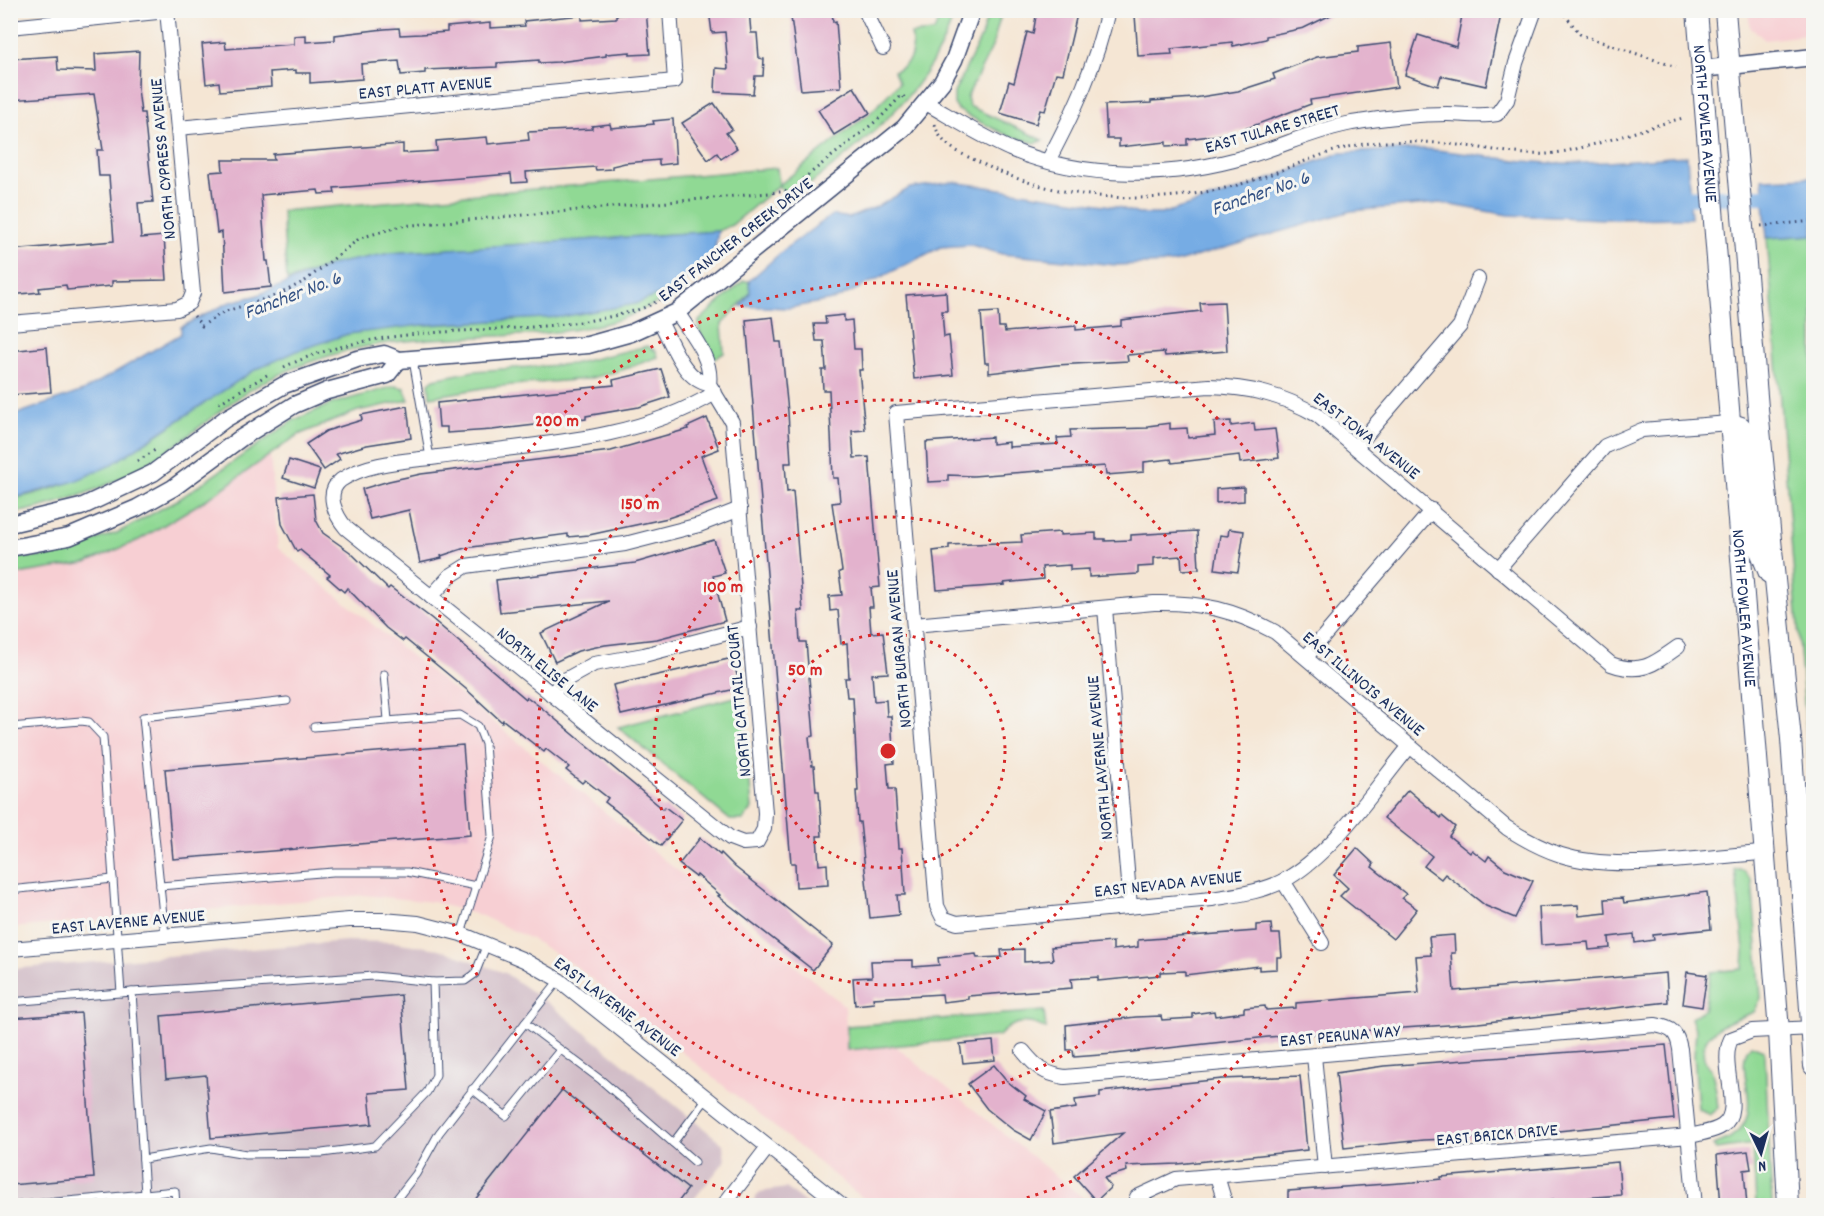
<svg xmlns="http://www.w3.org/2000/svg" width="1824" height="1216" viewBox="0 0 1824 1216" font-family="Dekko,sans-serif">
  <rect width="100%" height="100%" fill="#f6f6f2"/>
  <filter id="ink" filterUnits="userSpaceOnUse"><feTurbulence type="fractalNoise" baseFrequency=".0167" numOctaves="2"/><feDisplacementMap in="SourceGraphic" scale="12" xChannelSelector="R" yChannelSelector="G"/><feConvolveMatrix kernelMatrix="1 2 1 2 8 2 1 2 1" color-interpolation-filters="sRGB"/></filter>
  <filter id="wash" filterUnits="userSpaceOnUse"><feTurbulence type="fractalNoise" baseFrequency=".008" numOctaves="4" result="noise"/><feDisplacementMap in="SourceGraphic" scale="24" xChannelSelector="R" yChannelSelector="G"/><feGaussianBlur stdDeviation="1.35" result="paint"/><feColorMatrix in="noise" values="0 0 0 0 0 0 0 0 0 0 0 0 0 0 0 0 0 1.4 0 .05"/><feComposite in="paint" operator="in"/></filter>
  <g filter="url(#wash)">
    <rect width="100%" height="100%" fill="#f5e6d4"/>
    <!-- built -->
    <g fill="#f7cfd3">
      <path d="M1748,11H1813V34L1765,40L1750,27Z"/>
      <path d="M270,453L278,548L845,1006L847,1049L894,1045L1092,1205H871L577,967L531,939L482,916L433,902L364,895L11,928L10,575L86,563L139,540L212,496Z"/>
    </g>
    <!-- industrial -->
    <g fill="#d2bdc7">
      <path d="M347,941L393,942L439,949L505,973L552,1006L723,1144L725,1161L689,1205L11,1206V969Z"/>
      <path d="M786,1188L808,1205H750L760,1192Z"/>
    </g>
    <!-- green -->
    <g fill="#90d994" stroke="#568479" stroke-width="1.5">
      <path d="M942,11H955C930,96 857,147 791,199L778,186L732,225L718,231L391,253L334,264L287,281L282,211L777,168L779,185L872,111L899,83L894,71C911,65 915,51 911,34L934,32Z"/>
      <path d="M989,11H1002L992,47L967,97L969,106L1043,140L1036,143L1009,136L980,122L958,110L954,104V93L981,37Z"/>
      <path d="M1813,235V815L1767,238Z"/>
      <path d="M743,281H749L750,293L722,324L724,353L714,359L699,330V321Z"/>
      <path d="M671,290L674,294C653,305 631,317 607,323C516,346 419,327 329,356C295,366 259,382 231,403C202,424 174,449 142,467C101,491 57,505 11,514V499C78,487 133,453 188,414C209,399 230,383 252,371C281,355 314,344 345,335C376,326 413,326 444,324C521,319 599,318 671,290Z"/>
      <path d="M647,346L656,351L658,357L622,370L587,379L489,387L430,397L429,383L434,379L474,371L572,364Z"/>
      <path d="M395,386L404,388L409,400L358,411L298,435L212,496L139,540L86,563L11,575V557H41L117,533L179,499L294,420L331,404Z"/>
      <path d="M743,695L752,809L743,820H730L618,727Z"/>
      <path d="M1735,869L1744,871L1752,880L1761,998L1754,1012C1734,1020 1698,1029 1704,1058C1705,1063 1709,1066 1711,1070C1715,1081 1717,1096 1718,1108L1709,1115L1698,1109L1694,1055L1696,1031L1691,1018L1704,1009L1711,972L1743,969L1744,950Z"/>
      <path d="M1044,1011L1046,1029C1028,1019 1013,1020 999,1036L847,1050V1026Z"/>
      <path d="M1751,1045L1764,1050L1765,1056L1772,1205H1756L1753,1144L1716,1149L1713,1145C1780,1124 1727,1068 1751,1045Z"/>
    </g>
    <!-- water -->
    <g fill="#76ace4" stroke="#486ea1" stroke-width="1.5">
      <path d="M1425,149C1462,152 1498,159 1535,162C1585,166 1637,159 1687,156L1691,218L1602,219L1508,215L1440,203L1351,211L1174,263L1116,265L1002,254L971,245L941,247L837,299L789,308L741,306L750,293L749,281L786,248L832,215L849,218L876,207L910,188L954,182L1118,207L1138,214H1161L1239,190L1340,153Z"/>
      <path d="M1813,177V235L1767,238L1762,179Z"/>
      <path d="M718,231L714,254L671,290L635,304L561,317L422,325L348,334L297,351L253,371L111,465L75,481L11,499V416L83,391L181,334V327L230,302L255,296L334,264L391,253Z"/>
    </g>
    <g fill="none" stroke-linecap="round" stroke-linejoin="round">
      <!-- canal -->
      <path stroke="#76ace4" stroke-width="16" d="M1669,198L1814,195"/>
    </g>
    <g id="blocks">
      <!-- building -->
      <g fill="#e3b2cd">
        <path d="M646,10L650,54L630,55V52L606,54V56L558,62L539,63V60L497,63V67L425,70V73L401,75L399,61L361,64L362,79L310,83V73H296V70L270,72L271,87L220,91L219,82L206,84L202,44L225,42L226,49L294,44V36L306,35V42L335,40V35L384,29L399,28L400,35L421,34L447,32V27L490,23V28L525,26L524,21L582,15V20L616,18V15L627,14V11Z"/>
        <path d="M709,10H749L751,33H757L759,58L764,59L763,76H755L753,94L715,92L716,68L728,69L725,32L712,33Z"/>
        <path d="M790,10H832L833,22L836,21L841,87L801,90Z"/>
        <path d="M1037,10H1078L1063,74L1056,73L1045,111L1040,110L1036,124L1000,113L1009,81L1014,83L1027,32L1033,34Z"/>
        <path d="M1186,10H1341L1304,28L1266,36V39L1233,46L1232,42L1171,49L1172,54L1138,56L1135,15Z"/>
        <path d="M1463,10H1502L1486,86L1441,76L1438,86L1405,75L1418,35L1456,47Z"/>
        <path d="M1391,43L1397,87L1310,100L1311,104L1234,133L1187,139V145L1166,146V142L1119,147V139H1107L1105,105L1151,103V101L1194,98L1238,91L1275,79L1273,74L1317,57L1358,52V47Z"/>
        <path d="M139,51L138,89L141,113H144L153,202L138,203L141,238L164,236L167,280L112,281V286L67,290L66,285L39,288L40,292L10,295V250L114,241L109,176H99L97,150H103L94,94L10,100V59L57,56L58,70L96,71L95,54Z"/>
        <path d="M854,87L870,113L834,135L818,110Z"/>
        <path d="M714,103L732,129L726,133L737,148L721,159L717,153L708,160L682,123Z"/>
        <path d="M673,119L676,163L659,165V160L625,163L612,166V169L596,170L595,167L526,172L527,182L512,183L511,174L334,188L335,193L319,194L318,190L261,195L266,261H268L271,287L225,292L222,232L217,233L210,172L223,171L222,160H274L273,154L403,144V153L437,151L436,141L487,137L488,144L529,140L528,132L592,129V126L610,124L611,128L654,124L653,121Z"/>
        <path d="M946,292L947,311H942L944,337L949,336L953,375L914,379L906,295Z"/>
        <path d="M1224,302L1227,351L1165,356L1164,352L1127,355L1128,361L1056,365L989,373V363H985L981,313L998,312L999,327H1004L1005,332L1076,326V330L1121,326V320L1201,311L1200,303Z"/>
        <path d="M844,315V321L852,320L854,349H861L862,370H859L865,430L852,431L854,458L869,457L880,587L871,588L873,607H869L871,633L883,632L888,673L872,674L874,701L886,700L887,716H891L894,763L887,764L889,789H895L899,848H902L905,895H897L899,915L870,918L860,822H858L856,791H858L853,697H847L845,678H849L847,643L841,644L838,610L830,611L829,596L842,595L839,572L842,571L832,503L840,502L838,478H833L829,390H823L822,370H826L824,341H816L814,324H826L825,317Z"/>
        <path d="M773,317L776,342H781L788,412L791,463H785L787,492L793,491L803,611H798L800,642H806L814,736L809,737L812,766H814L816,791H819L822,836H817L819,865L827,864L828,885L796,887L795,863H791L746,320Z"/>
        <path d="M47,347L51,392L10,395V351Z"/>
        <path d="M661,369L670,397L639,407L586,416V419L492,430L447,433V427H439L437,403L614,385L613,380Z"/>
        <path d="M407,406L411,438L367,445L336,454L340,459L324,470L306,444L326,431L362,420L361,415Z"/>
        <path d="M707,418L719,449L701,456L718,501L668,518L589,535L568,537V534L465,548L441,556L442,558L420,563L409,510L370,519L362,489L389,481L421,474L611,451L688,429L687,427Z"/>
        <path d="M1231,421V426L1254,423L1255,431L1275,429L1279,458L1240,463L1239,455L1172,463L1171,459L1144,462V472L1106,475L1105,466L973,476L948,475V481L928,482L926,442L992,437V444L1009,442V447L1058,444L1057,438L1071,437L1070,430L1148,428V426L1170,423V429L1187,428L1188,438L1215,435L1214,422Z"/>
        <path d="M289,460L320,470L314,488L283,478Z"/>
        <path d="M1244,487V501L1216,503V489Z"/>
        <path d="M313,494L316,520L323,533L350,552L388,589L390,587L431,618L526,699L527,697L543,709L663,809L665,807L682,820L661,846L605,802L608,798L585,780L582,783L566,770L569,767L546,749L544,752L503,720L502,722L466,689L405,639L403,641L386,628L347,588L344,592L327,577L330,575L300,550L297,552L282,524L279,497Z"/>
        <path d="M1229,529L1244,531L1238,572L1215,569L1220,535L1228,536Z"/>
        <path d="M1197,531L1199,569L1182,570L1181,556L1154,558V566L1138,567V574L1089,577V569L1070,570V565L1042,567L1043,579L1004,583L1005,585L937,590L933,551L949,549V545L1022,542L1021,535L1060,532V535L1096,533V539H1105V541L1131,540V535Z"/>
        <path d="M714,540L725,573L713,576L725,621L657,639L605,645L578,651L555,662L541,633L609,601L500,612L496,580L635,563Z"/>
        <path d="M733,658L740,688L621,715L613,685Z"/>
        <path d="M463,745L470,835L173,859L165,769Z"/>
        <path d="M1408,790L1441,818L1442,816L1455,827L1449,836L1470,853L1472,850L1486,861L1489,856L1505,869L1533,881L1515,918L1486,906L1445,874L1441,879L1424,866L1432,856L1384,818Z"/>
        <path d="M700,838L720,855L721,853L735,867L833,945L813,970L718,896L720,895L697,875L696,877L679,864Z"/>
        <path d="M1357,848L1374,864L1372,867L1406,894L1402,898L1417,909L1393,939L1340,896L1348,888L1334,875Z"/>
        <path d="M1707,892L1711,929L1653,935L1654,940L1635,943L1634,934L1609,937L1610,948L1589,950L1588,942L1541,945L1539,907L1578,905L1579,916L1606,913L1605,899L1623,898L1624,903Z"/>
        <path d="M1271,924L1272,934H1280L1282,957H1277V969L1259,970V966L1185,975V971L1160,972V975L1098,981V977L1071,979L1072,988L968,996V999L943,1002L942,994L873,998L874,1003L855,1005L853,978L872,977L871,961L913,960V967L939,965L938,958L976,954L977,958L1002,957L1001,950L1024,949V962L1053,960L1051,947L1113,942V950L1138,947V940L1256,931V925Z"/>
        <path d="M1454,935L1455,953H1451L1454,991L1666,973L1668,1002L1478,1023L1268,1037L1114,1054L1074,1057L1073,1050H1067L1066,1025L1136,1017L1161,1016L1162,1020L1193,1018V1014L1214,1011L1215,1016L1244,1012V1008L1265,1006L1266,1010L1296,1008V1003L1419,993L1416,956L1431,955L1429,937Z"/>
        <path d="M1687,972L1707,975L1702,1007L1683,1004Z"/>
        <path d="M401,995L409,1090L369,1093L372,1124L211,1138L206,1075L166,1079L161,1016Z"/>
        <path d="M81,1013L94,1178L10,1185V1018Z"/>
        <path d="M993,1041L995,1060L963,1063L960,1044Z"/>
        <path d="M1666,1045L1674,1119L1499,1137L1423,1140L1344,1148L1336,1073L1384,1066Z"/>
        <path d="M994,1065L1008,1082L1026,1096L1024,1099L1046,1111L1031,1140L1013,1130L987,1109L968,1084Z"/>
        <path d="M1300,1076L1307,1150L1178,1164L1126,1166L1127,1171L1104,1178L1111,1187L1096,1201L1074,1176L1123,1133L1054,1143L1050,1112L1076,1108L1075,1100L1100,1097V1092L1222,1079Z"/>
        <path d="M562,1090L688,1189L675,1206H470Z"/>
        <path d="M1748,1151L1751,1169L1744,1170L1747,1206H1721L1717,1155Z"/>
        <path d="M1618,1162L1621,1195L1481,1206H1288V1191L1414,1182L1441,1179V1177Z"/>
      </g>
    </g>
  </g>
  <g filter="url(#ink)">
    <use href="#blocks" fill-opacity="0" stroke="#3c4a70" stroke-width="1.5"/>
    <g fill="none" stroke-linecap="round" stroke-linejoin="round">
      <!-- service casing -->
      <g stroke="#3c4a70" stroke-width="9">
        <g id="service">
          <path d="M413,360L430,458"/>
          <path d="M384,674L388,720"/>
          <path d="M10,727L81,721L89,722L103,737L121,993"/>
          <path d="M314,727L460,715L478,726L485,744L492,836L461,934"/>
          <path d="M160,886L333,872H407L476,886"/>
          <path d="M10,890L113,879"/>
          <path d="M165,935L143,717L287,701"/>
          <path d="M559,980L525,1023L601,1080L695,1162"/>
          <path d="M132,992L374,976L433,982L465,981L475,974L487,944"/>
          <path d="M10,1002L132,992L145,1194L11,1206"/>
          <path d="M472,1089L506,1116L560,1050"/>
          <path d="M673,1143L707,1098"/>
          <path d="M143,1159L211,1148L246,1154L322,1153L375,1146L427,1092L436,1075L433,982"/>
          <path d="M145,1194L175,1191L176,1206"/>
          <path d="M391,1206L416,1174L439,1133L525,1023"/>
        </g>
      </g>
      <!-- minor casing -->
      <g stroke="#3c4a70" stroke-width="16">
        <g id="minor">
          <path d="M865,10L883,48"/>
          <path d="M10,27L167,11"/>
          <path d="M926,103C954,119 981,136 1010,149C1085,180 1171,179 1248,156C1283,146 1315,130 1352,123C1383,118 1415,114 1447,114C1464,114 1480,117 1497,114L1507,100L1516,63L1535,10"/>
          <path d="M178,128L675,81L670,10"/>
          <path d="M1048,161C1074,112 1096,65 1108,10"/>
          <path d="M677,312C690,333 713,358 709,384L732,422L765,813L764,829L757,842L743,843L730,838L346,528C336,516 324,493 341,480C367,462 408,461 438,457C532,444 632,443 715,393"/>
          <path d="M660,322C672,342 683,380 709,384"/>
          <path d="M10,323L177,309L189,303L193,293L167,10"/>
          <path d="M1356,447L1460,326L1478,279"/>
          <path d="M1498,569L1605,446L1642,430L1729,423"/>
          <path d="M431,597L450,576L466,566L625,544L699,525L740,509"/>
          <path d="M1105,608L1130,906"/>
          <path d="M914,625L1154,603C1202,602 1234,610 1275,632L1507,828C1524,839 1542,849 1561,855C1618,873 1703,856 1764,853"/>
          <path d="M1307,656L1432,510"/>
          <path d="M551,694L565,680L594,664L644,655L750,627"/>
          <path d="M1410,746C1374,789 1333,854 1283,881C1262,892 1235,895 1212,899L957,923L943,918L937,906L896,413L1209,386C1250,387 1282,395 1317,415L1611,664C1641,675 1654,664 1678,647"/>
          <path d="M1283,881L1322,943"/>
          <path d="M10,949L349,920H383L418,923L461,934L524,960L559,980L842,1206"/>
          <path d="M1023,1051C1036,1067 1044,1074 1065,1077L1655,1025C1672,1028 1677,1032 1680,1049L1695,1206"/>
          <path d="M1314,1056L1325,1167"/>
          <path d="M1217,1176L1226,1206"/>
          <path d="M1137,1197L1176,1179L1690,1136C1700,1133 1714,1132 1722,1126C1745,1111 1718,1065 1731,1039L1752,1031L1814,1028"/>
          <path d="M723,1206L768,1147"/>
        </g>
      </g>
      <!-- tertiary casing -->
      <g stroke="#3c4a70" stroke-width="19">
        <g id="tertiary">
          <path d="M1701,69L1814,57"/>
          <path d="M399,360L588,345L631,333L677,312L904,128L942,82L954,60L972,10"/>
          <path d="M10,524L81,507L153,473L225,419L284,385L357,359L384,354L399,360"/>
          <path d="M10,548L69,537L137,508L173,488L241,438L294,405L327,391L387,375L399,360"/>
        </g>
      </g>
      <!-- secondary casing -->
      <g stroke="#3c4a70" stroke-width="22">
        <g id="secondary">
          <path id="s1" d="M1697,10L1779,1031L1788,1206"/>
          <path d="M1725,10L1759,420L1791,739L1814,1066"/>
          <path d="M1729,423L1741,427L1748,438L1756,541L1769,573"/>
        </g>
      </g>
      <!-- path -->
      <g stroke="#3c4a70" stroke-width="3" stroke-dasharray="1.5 4.5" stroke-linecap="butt">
        <path d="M1561,10L1580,34L1587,37L1676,67"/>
        <path d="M935,124C940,148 966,155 985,165C1064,204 1168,207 1251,181C1292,168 1329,148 1371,143C1402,140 1436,142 1466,146C1493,149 1520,156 1547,154C1587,150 1643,128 1683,118"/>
        <path d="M1761,226L1814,221"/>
        <path d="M714,259L787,199L803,179L880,118L902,95L907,100"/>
        <path d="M194,316L202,326L223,312L278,295L305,281L360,238L401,226L791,191"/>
        <path d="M284,367C400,313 519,344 637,310C650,306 663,298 675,292"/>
        <path d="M219,403L267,375"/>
        <path d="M138,461L158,448"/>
      </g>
      <!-- service -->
      <use href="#service" stroke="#fff" stroke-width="7"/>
      <!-- minor -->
      <use href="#minor" stroke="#fff" stroke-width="14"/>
      <!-- tertiary -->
      <use href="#tertiary" stroke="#fff" stroke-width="16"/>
      <!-- secondary -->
      <use href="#secondary" stroke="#fff" stroke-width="20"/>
    </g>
  </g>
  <!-- distance rings -->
  <g fill="none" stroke="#d62828" stroke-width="3" stroke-dasharray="3 6">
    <circle cx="888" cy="751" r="117"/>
    <circle cx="888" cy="751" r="234"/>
    <circle cx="888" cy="751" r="351"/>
    <path d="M775 1205A468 468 0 1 1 1001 1205"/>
  </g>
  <g text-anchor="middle" stroke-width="6" stroke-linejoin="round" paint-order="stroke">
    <!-- street labels -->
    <g font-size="18" fill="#1b2f5e" stroke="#f6f6f2">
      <text transform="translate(425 87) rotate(-5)" y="6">EAST PLATT AVENUE</text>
      <text dy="6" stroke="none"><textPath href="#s1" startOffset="114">NORTH FOWLER AVENUE</textPath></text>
      <text transform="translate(1272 128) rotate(-16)" y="6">EAST TULARE STREET</text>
      <text transform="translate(162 159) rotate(-95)" y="6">NORTH CYPRESS AVENUE</text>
      <text transform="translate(735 239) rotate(-38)" y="6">EAST FANCHER CREEK DRIVE</text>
      <text transform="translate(1367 435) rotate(38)" y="6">EAST IOWA AVENUE</text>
      <text dy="6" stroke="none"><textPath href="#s1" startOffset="600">NORTH FOWLER AVENUE</textPath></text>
      <text transform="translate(898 649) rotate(-95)" y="6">NORTH BURGAN AVENUE</text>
      <text transform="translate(548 669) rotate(39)" y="6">NORTH ELISE LANE</text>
      <text transform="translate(1364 683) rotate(40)" y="6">EAST ILLINOIS AVENUE</text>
      <text transform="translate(738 701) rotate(-95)" y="6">NORTH CATTAIL COURT</text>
      <text transform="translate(1099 758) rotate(-95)" y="6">NORTH LAVERNE AVENUE</text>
      <text transform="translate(1168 883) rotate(-6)" y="6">EAST NEVADA AVENUE</text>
      <text transform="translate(128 921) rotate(-5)" y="6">EAST LAVERNE AVENUE</text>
      <text transform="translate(618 1006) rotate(37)" y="6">EAST LAVERNE AVENUE</text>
      <text transform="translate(1340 1035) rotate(-5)" y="6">EAST PERUNA WAY</text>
      <text transform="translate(1497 1134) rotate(-5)" y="6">EAST BRICK DRIVE</text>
    </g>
    <!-- water labels -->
    <g font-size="20" font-style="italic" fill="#365486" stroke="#f6f6f2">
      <text transform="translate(1260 192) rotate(-19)" y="7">Fancher No. 6</text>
      <text transform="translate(292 294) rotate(-21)" y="7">Fancher No. 6</text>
    </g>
  </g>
  <circle cx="888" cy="751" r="9" fill="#d62828" stroke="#f6f6f2" stroke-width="3"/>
  <g font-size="18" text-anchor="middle" font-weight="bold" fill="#d62828" stroke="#f6f6f2" stroke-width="6" stroke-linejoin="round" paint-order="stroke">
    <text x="557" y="426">200 m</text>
    <text x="640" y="509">150 m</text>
    <text x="723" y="592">100 m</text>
    <text x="805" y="675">50 m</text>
  </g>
  <!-- margin -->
  <rect width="1824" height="1216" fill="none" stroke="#f6f6f2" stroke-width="36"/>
  <!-- north arrow -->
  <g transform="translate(1761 1153) rotate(175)" stroke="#f6f6f2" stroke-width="4.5" paint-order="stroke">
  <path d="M0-4.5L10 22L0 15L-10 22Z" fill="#1b2f5e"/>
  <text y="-9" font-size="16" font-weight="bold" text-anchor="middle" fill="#1b2f5e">N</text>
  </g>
</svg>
